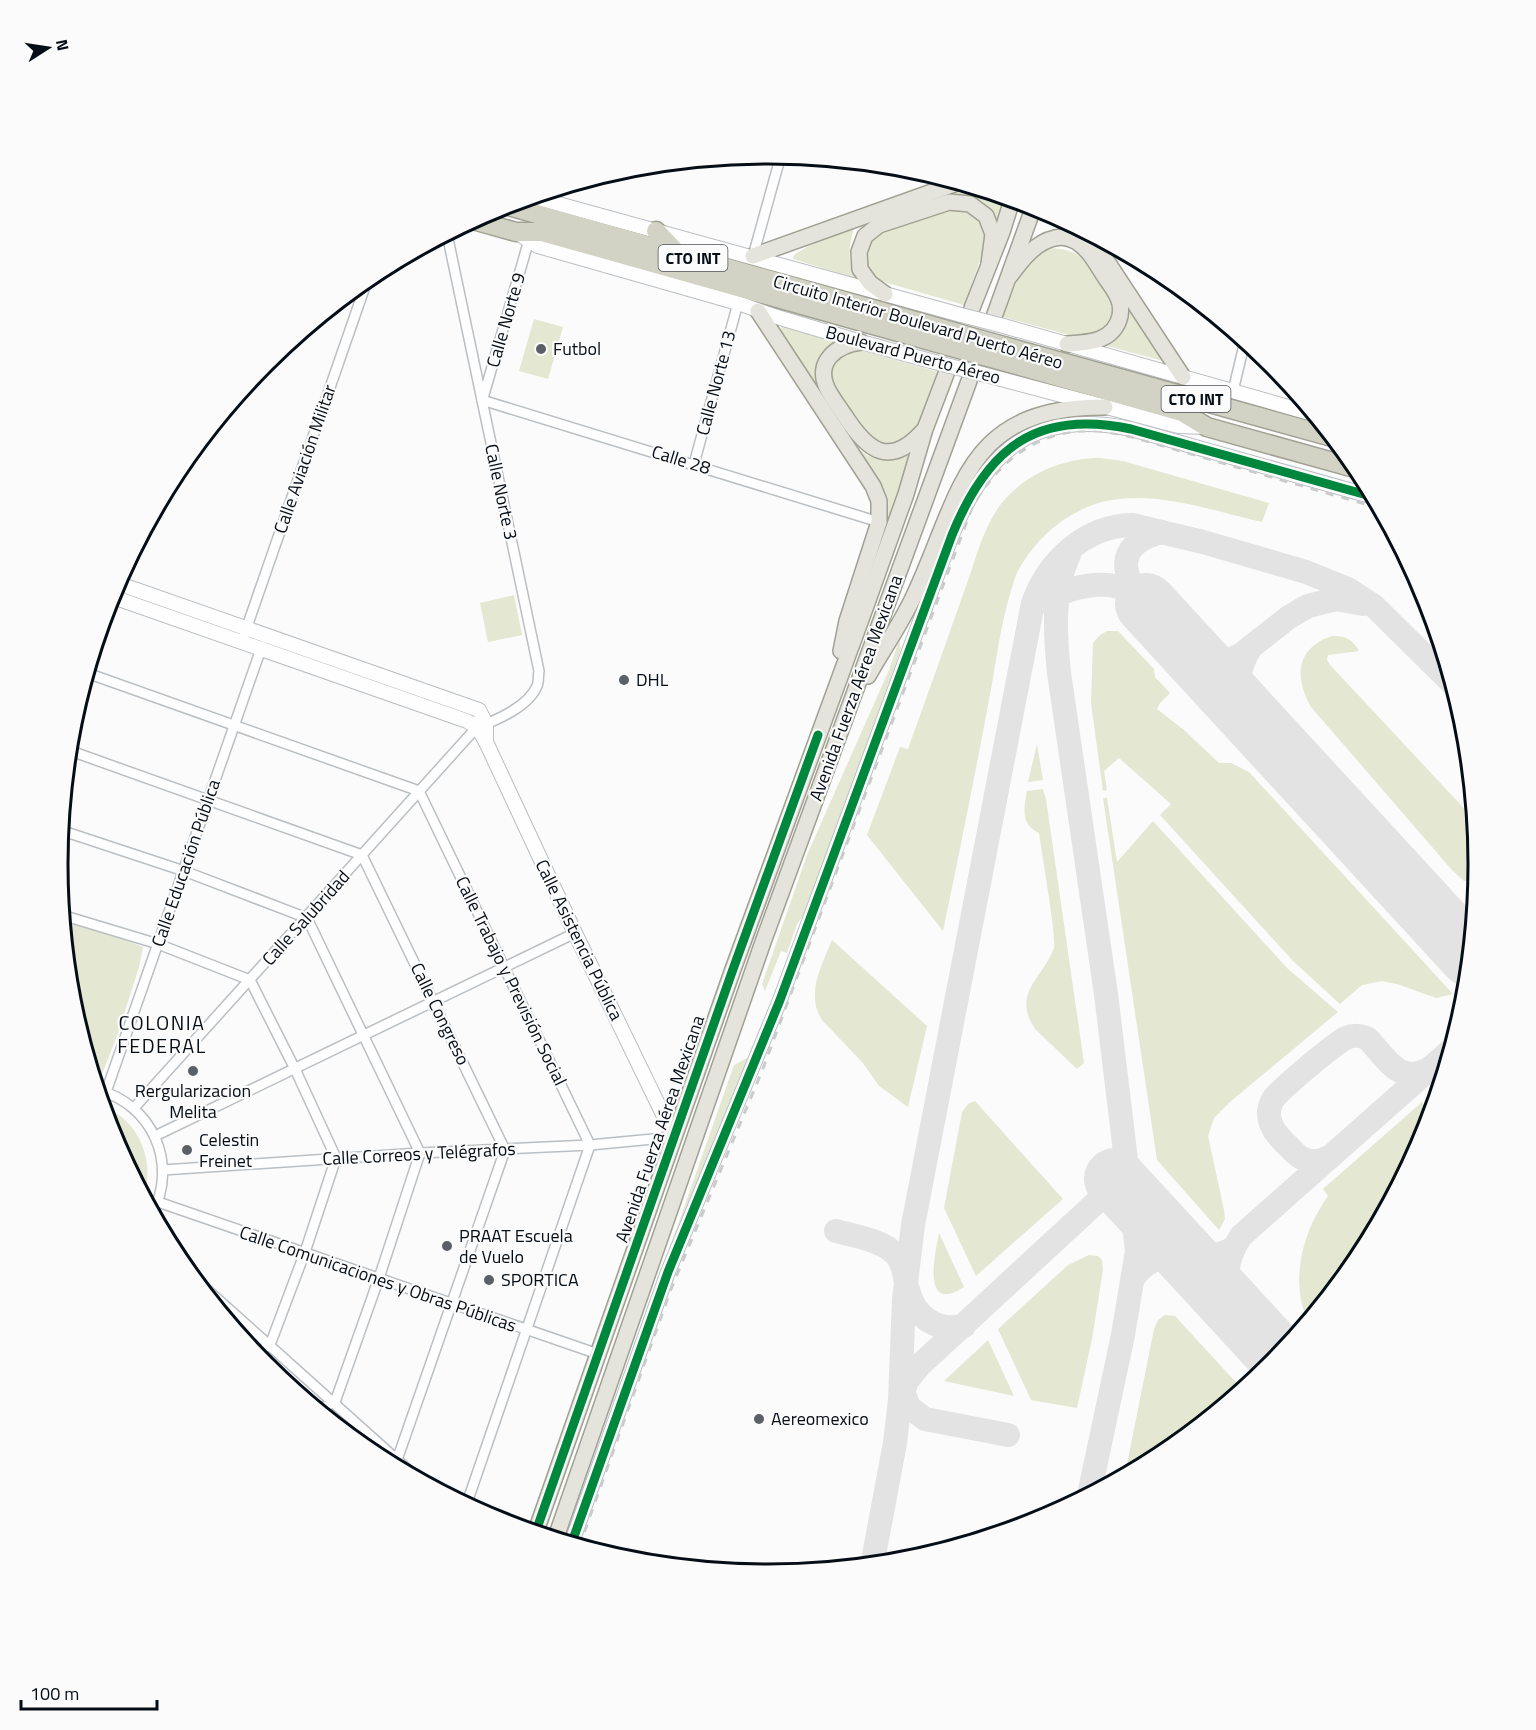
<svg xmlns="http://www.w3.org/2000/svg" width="1536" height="1730" viewBox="0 0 1536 1730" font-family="'Titillium Web',sans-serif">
  <rect width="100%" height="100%" fill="#fbfbfb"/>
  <!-- green -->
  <g fill="#e4e7d1">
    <path d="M972,188L1009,199L1000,229L947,196Z"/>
    <path d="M949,209C970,208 987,224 985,246L964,305L884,282L873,276L864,259L869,242L883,231Z"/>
    <path d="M854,228C849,246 846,263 858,279L793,259L794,255C812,242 834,235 854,228Z"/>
    <path d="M1048,248C1059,248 1072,250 1080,257C1087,265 1112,300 1113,310C1114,318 1109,325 1105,332L1080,338L1003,317C1013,291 1021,259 1048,248Z"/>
    <path d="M1124,302L1163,358V361L1107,346C1125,332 1122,323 1124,302Z"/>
    <path d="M534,319L563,327L548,379L519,371Z"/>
    <path d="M782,325L839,344L820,383L822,397L780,331Z"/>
    <path d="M855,350L864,351L938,372C929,396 922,443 889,445C883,446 876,443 870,442L833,392L830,369L841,356Z"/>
    <path d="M856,447C878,466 887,459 911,454L891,518L887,516L883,498Z"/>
    <path d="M1100,458L1123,461L1269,503L1262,522C1212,511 1158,490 1106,501C1068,510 1037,537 1019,569C1015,576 1013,584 1011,591C1001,623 997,656 991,689C976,770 960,850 943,931L867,835L900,747L908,749C927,696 946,643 965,589C976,559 984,522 1006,498C1030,472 1065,458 1100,458Z"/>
    <path d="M514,595L522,635L488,642L480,603Z"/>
    <path d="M1107,631H1118L1154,669L1155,677L1170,693L1160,703L1157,709L1184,730L1219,763H1231L1249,772L1453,994L1436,998L1397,984L1382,981L1362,985L1340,1004L1293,961L1160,815L1171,804L1119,758L1104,771L1107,790L1103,791L1091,703L1093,643L1099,636Z"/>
    <path d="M1332,636C1346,636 1352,639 1359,651L1328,655L1327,660L1331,666L1474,819L1479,865L1477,880L1464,881L1452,870L1311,707C1294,677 1296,648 1332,636Z"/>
    <path d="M899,640L901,649L843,809L815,900L797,924L787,953L781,951L765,991L762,984L807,855L889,670Z"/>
    <path d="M1037,744L1043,780L1028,782Z"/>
    <path d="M1043,789L1046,799L1084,1063L1077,1069L1036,1030C1010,994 1043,978 1054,948C1057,939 1041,849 1039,833C1020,824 1024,808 1027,791Z"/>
    <path d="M1103,798H1107L1117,862L1153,821L1288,969L1338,1012L1230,1102L1214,1118L1208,1136L1224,1210L1225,1219L1219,1230L1157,1160Z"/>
    <path d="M73,920L143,947L139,967L117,1036L96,1089L71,1003L65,927Z"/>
    <path d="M832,940L927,1026L908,1107L879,1086L863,1063L822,1020C805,994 822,965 832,940Z"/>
    <path d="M771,1001L776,1005L654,1293L734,1065L753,1055Z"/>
    <path d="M975,1101L1063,1199L976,1276L944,1208L962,1112L968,1104Z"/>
    <path d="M1422,1102L1431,1115L1425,1137L1359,1260L1308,1322C1289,1280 1303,1231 1328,1196L1323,1189Z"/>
    <path d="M102,1106C140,1120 155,1161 144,1198L111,1137Z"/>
    <path d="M939,1233L964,1287C921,1315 935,1254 939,1233Z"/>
    <path d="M1089,1255L1098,1256L1102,1260L1103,1270L1092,1339L1077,1408L1031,1400L998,1329L1068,1265Z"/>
    <path d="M1165,1315L1175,1316L1243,1390L1163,1456L1127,1475L1125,1474L1154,1329L1158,1320Z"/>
    <path d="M988,1340L1014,1396L944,1381Z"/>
  </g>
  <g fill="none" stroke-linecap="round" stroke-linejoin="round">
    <!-- taxiway -->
    <g stroke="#e3e3e4" stroke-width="24">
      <path d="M1069,555C1052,591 1055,634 1059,673L1106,994L1137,1251L1123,1335L1089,1495"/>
      <path d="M1142,600C1117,568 1120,543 1162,532"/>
      <path d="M1046,602C1068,586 1107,578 1131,592C1137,595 1141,600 1146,604"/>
      <path d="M1181,644L1205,660L1223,663L1242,654L1289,617L1308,606L1336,599L1363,604"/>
      <path d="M1247,715C1233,692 1237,669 1251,647"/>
      <path d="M1454,939L1470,957"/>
      <path d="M1329,1157C1314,1164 1303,1162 1292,1150C1281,1139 1268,1128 1269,1111C1270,1106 1271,1102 1274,1098C1283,1087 1334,1044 1346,1038C1353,1035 1362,1035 1368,1039C1387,1059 1400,1086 1430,1068"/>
      <path d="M1134,1184L1153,1217L1185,1251C1200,1261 1217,1256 1232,1249"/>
      <path d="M836,1231C854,1236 883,1240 896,1255C905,1264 904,1278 908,1290C915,1317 936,1332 964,1326"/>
      <path d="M1134,1277C1156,1248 1177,1256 1203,1274"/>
      <path d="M1246,1321C1225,1291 1220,1267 1241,1236L1452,1049"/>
      <path d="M904,1394L909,1407L925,1419L1008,1435"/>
      <path d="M902,1395L907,1381L920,1365L1101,1198L1115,1179L1122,1155"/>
      <path d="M872,1566L895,1443L900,1400L904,1299L913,1225L1033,603C1048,561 1085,526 1132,525L1203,542L1306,572L1348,589L1374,606L1453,684"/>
    </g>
    <!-- runway -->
    <g stroke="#e3e3e4" stroke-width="62">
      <path d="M1146,604L1470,956"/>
      <path d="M1115,1179L1279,1357"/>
    </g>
    <!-- street casing -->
    <g stroke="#babfc3" stroke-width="12">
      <g id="street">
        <path d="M753,256L781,155"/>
        <path d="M1233,391L1245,341"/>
        <path d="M483,398L529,240"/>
        <path d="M482,400L879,522"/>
        <path d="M694,464L738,303"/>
        <path d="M242,641L368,278"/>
        <path d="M87,673L419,791L590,1145L469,1497L465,1505"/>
        <path d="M68,750L362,855L505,1150L397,1460L388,1464"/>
        <path d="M60,830L184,871L307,918L420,1153L379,1278L335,1402L317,1410"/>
        <path d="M59,844L64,939"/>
        <path d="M62,915L158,944L250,980L295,1069L336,1158L305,1252L270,1345L254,1354"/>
        <path d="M97,1090C152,1103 179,1164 152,1214"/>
        <path d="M106,1092L262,646"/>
        <path d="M134,1108L477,727C496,721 529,706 537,686C539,682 538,676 539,671L447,234"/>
        <path d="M155,1136L575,933"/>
        <path d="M163,1170L420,1153L590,1145L674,1137"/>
        <path d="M158,1202L598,1354"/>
        <path d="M183,1268L423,1483"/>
      </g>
    </g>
    <!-- secondary casing -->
    <g stroke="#babfc3" stroke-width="16">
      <g id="secondary">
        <path d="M533,197L961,315"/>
        <path d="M516,232L538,246L738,303L777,317L861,342L942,364"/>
        <path d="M1000,325L1313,414"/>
        <path d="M982,374L1178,426L1205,427"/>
        <path d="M117,583L479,710L486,724V742"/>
        <path d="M110,596L467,721L477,727L486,742L575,933L674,1137"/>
        <path d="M571,1545L668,1272L780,1000L952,535C987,449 1035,409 1131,429L1374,497"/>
      </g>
    </g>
    <!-- primary casing -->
    <g stroke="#a0a193" stroke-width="18">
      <g id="primary">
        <path d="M1089,234L1183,377"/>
        <path d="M753,256L957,183"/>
        <path d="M1010,276C1021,261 1035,242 1055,238C1062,236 1070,238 1077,242C1089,250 1096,263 1103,274C1108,282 1115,290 1118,298C1121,304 1121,310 1120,316C1114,342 1088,343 1067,344"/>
        <path d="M885,294L870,283L860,269L859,252L865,236L879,225L949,202L970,204L986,216L993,234L989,264"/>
        <path d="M972,308L1002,232L1012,200"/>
        <path d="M758,311L873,486L879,501V522L847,621L841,651"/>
        <path d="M995,314L1034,206"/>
        <path d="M861,342C837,345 815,361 827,388C832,398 839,407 845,416C867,450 889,469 923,431"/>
        <path d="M868,676C884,647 904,620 917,589C963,487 967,407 1105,407"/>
        <path d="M535,1534L732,972L867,603L906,494L925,429L946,374"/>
        <path d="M555,1540L763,942L969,381"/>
      </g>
    </g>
    <!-- highway casing -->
    <g stroke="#a0a193" stroke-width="21">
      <g id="highway">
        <path d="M505,205L954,332"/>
        <path d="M473,220L516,232H542L948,346"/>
        <path d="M656,231L677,253"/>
        <path d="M993,343L1332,437"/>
        <path d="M988,357L1182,412L1207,427L1358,469"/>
      </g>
    </g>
    <!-- street -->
    <use href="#street" stroke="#fefefe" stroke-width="9"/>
    <!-- secondary -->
    <use href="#secondary" stroke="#fefefe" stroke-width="14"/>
    <!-- primary -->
    <use href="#primary" stroke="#e4e4dc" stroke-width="15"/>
    <!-- highway -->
    <use href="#highway" stroke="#d2d3c5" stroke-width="18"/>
    <!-- rail -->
    <path stroke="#cbcbcc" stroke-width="3" stroke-dasharray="8 8" stroke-linecap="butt" d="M579,1547L671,1289L762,1071L973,505C1001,458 1042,427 1100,431C1110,432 1122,435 1132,437L1379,508"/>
    <!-- secondary-bridge casing -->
    <g stroke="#babfc3" stroke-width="16" stroke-linecap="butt">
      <g id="secondary-bridge">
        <path d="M961,315L1000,325"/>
        <path d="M942,364L982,374"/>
      </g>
    </g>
    <!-- highway-bridge casing -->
    <g stroke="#a0a193" stroke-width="21" stroke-linecap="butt">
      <g id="highway-bridge">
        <path d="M954,332L993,343"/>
        <path d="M948,346L988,357"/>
      </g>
    </g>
    <!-- secondary-bridge -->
    <use href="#secondary-bridge" stroke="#fefefe" stroke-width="14"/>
    <!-- highway-bridge -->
    <use href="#highway-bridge" stroke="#d2d3c5" stroke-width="18"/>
    <!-- cycleway casing -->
    <g stroke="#fbfbfb" stroke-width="13">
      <g id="cycleway">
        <path d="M535,1534L732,972L818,735"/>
        <path d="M571,1545L668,1272L780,1000L952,535C987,449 1035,409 1131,429L1374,497"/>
      </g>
    </g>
    <!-- cycleway -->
    <use href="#cycleway" stroke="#00873e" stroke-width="9"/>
  </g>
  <!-- markers -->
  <g fill="#5b6066" stroke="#fbfbfb" stroke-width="2">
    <circle cx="541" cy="349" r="6"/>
    <circle cx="624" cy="680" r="6"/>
    <circle cx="193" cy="1071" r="6"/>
    <circle cx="187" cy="1150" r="6"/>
    <circle cx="447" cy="1246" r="6"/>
    <circle cx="489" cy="1280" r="6"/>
    <circle cx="759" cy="1419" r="6"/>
  </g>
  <g text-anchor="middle" stroke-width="4.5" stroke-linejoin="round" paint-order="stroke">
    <!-- shield labels -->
    <g fill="#fbfbfb" stroke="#4f545b" stroke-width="1.5">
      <rect x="658.5" y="245" width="69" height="26" rx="4.5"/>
      <rect x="1161.5" y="386" width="69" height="26" rx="4.5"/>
    </g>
    <g font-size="16" font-weight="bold" fill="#050d16">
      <text x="693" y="264">CTO INT</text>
      <text x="1196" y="405">CTO INT</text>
    </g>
    <!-- street labels -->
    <g font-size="18" fill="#050d16" stroke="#fbfbfb">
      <text transform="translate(506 320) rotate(-74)" y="6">Calle Norte 9</text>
      <text transform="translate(918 322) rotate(16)" y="6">Circuito Interior Boulevard Puerto Aéreo</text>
      <text transform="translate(913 355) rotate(15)" y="6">Boulevard Puerto Aéreo</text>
      <text transform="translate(716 383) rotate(-75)" y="6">Calle Norte 13</text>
      <text transform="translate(305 459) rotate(-71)" y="6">Calle Aviación Militar</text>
      <text transform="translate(681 460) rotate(17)" y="6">Calle 28</text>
      <text transform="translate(501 492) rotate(78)" y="6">Calle Norte 3</text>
      <text transform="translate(856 688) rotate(-70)" y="6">Avenida Fuerza Aérea Mexicana</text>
      <text transform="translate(186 863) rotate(-71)" y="6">Calle Educación Pública</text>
      <text transform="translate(306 918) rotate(-48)" y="6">Calle Salubridad</text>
      <text transform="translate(579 940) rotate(64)" y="6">Calle Asistencia Pública</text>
      <text transform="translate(511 981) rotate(64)" y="6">Calle Trabajo y Previsión Social</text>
      <text transform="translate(440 1014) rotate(64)" y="6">Calle Congreso</text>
      <text transform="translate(660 1129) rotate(-71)" y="6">Avenida Fuerza Aérea Mexicana</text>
      <text transform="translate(419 1154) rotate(-3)" y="6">Calle Correos y Telégrafos</text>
      <text transform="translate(378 1279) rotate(19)" y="6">Calle Comunicaciones y Obras Públicas</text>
    </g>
    <!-- poi labels -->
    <g font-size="18" fill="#050d16" stroke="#fbfbfb" text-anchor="start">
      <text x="553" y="355">Futbol</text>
      <text x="636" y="686">DHL</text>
      <text x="193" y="1097" text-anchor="middle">Rergularizacion<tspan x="193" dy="21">Melita</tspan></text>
      <text x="199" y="1146">Celestin<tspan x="199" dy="21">Freinet</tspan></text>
      <text x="459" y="1242">PRAAT Escuela<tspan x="459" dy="21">de Vuelo</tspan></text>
      <text x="501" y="1286">SPORTICA</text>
      <text x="771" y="1425">Aereomexico</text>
    </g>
    <!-- neighbourhood labels -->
    <g font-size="20" letter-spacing="1.5" fill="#050d16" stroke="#fbfbfb">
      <text x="162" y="1030">COLONIA<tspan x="162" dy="23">FEDERAL</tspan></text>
    </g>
  </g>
  <!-- crop -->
  <path d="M0 0H1536V1730H0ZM68 864a700 700 0 1 1 1400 0a700 700 0 1 1-1400 0Z" fill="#fbfbfb" fill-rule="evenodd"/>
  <path fill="none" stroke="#050d16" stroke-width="3" d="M68 864a700 700 0 1 1 1400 0a700 700 0 1 1-1400 0Z"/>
  <!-- north arrow -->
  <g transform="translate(48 48) rotate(78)" stroke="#fbfbfb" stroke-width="4.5" paint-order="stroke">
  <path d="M0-4.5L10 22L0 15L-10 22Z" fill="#050d16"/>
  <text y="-9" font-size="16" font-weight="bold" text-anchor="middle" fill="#050d16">N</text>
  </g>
  <!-- scale -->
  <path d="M21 1700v9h136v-9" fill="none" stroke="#050d16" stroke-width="3"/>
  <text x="30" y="1700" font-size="18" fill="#050d16" stroke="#fbfbfb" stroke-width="4.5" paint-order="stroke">100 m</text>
</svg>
